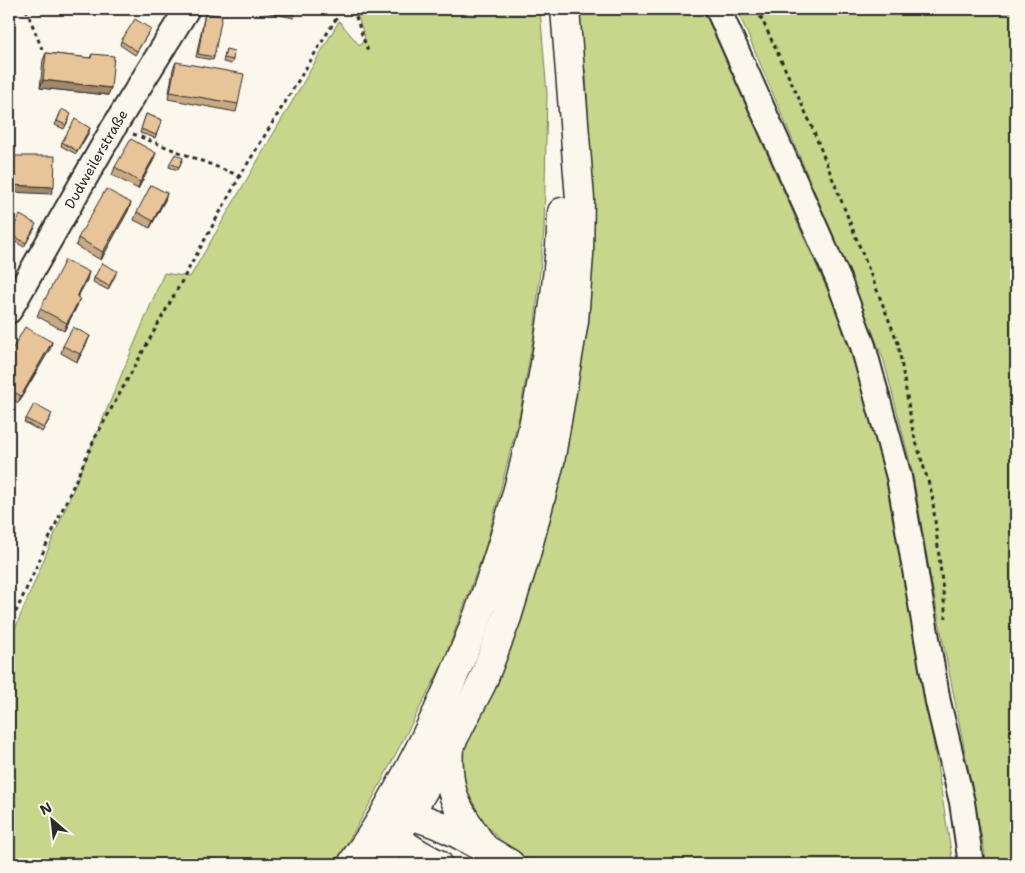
<svg xmlns="http://www.w3.org/2000/svg" width="1025" height="873" viewBox="0 0 1025 873" font-family="'Shantell Sans',sans-serif">
  <rect width="100%" height="100%" fill="#fbf7ec"/>
  <filter id="ink" filterUnits="userSpaceOnUse"><feTurbulence type="fractalNoise" baseFrequency=".02" numOctaves="2"/><feDisplacementMap in="SourceGraphic" scale="10" xChannelSelector="R" yChannelSelector="G"/><feConvolveMatrix kernelMatrix="1 2 1 2 8 2 1 2 1" color-interpolation-filters="sRGB"/></filter>
  <g filter="url(#ink)">
    <!-- green -->
    <g fill="#c7d68a" stroke="#79805a">
      <path d="M359,9H540L547,94L544,230L534,334L519,417L486,546L443,663L372,800L335,864H9V643L164,273L190,277L339,21L360,46L365,37L356,12Z"/>
      <path d="M574,9H703L834,305L867,401L885,472L916,635L953,864H533L501,841L482,821L467,797L460,773L463,748L589,241L590,145L586,74L578,43Z"/>
      <path d="M737,9H1016V864H987L930,575L912,470L884,361L844,261Z"/>
    </g>
    <g fill="none" stroke-linecap="round" stroke-linejoin="round">
      <!-- minor casing -->
      <g stroke="#2b2b2b" stroke-width="28">
        <g id="minor">
          <path d="M718,9L839,281L863,346L899,477L938,702L962,802L971,864"/>
          <path id="s1" d="M9,311L114,127L187,9"/>
        </g>
      </g>
      <!-- major casing -->
      <g stroke="#2b2b2b" stroke-width="31">
        <g id="major">
          <path d="M449,747C446,792 457,810 482,845"/>
          <path d="M393,814C430,814 479,845 510,864"/>
          <path d="M387,823C396,843 419,854 438,864"/>
          <path d="M352,864C363,847 375,831 385,813C464,676 517,526 544,370C553,317 560,265 562,212"/>
          <path d="M380,864L449,747L482,683L507,617L525,558L550,462L574,321L579,255L580,199L565,9"/>
        </g>
      </g>
      <!-- path -->
      <g stroke="#2b2b2b" stroke-width="3" stroke-dasharray="4 4" stroke-linecap="butt">
        <path d="M26,9L42,49"/>
        <path d="M353,9L369,54"/>
        <path d="M757,9L810,122L898,343L913,432L932,494L946,618"/>
        <path d="M133,134L240,176"/>
        <path d="M9,627L95,438L240,176L342,9"/>
      </g>
      <!-- minor -->
      <use href="#minor" stroke="#fbf7ec" stroke-width="24"/>
      <!-- major -->
      <use href="#major" stroke="#fbf7ec" stroke-width="28"/>
    </g>
    <!-- wall -->
    <g fill="#c8a984" stroke="#2b2b2b">
      <path d="M250,9H297L294,18Z"/>
      <path d="M205,13L214,57L213,60L196,57Z"/>
      <path d="M149,32L135,55L120,45L121,41Z"/>
      <path d="M226,49L233,60L231,64L223,62Z"/>
      <path d="M46,53L90,58L92,54L111,88L108,95L40,88L43,60Z"/>
      <path d="M176,62L238,104L236,112L168,99L173,69Z"/>
      <path d="M62,109L70,117L64,129L55,125Z"/>
      <path d="M146,114L162,120L155,138L140,133Z"/>
      <path d="M89,132L76,154L61,146L62,142Z"/>
      <path d="M183,158L178,170L169,167L170,163Z"/>
      <path d="M153,161L138,189L112,175L115,167Z"/>
      <path d="M167,193L165,200L150,228L134,220L137,212Z"/>
      <path d="M131,203L128,211L101,260L76,246L78,238Z"/>
      <path d="M35,228L24,247L9,238L10,234Z"/>
      <path d="M116,274L108,290L93,282L94,278Z"/>
      <path d="M87,280L77,297V306L64,331L37,316L40,309Z"/>
      <path d="M52,342L50,349L18,403L9,398V355Z"/>
      <path d="M87,343L77,362L61,353L63,346Z"/>
      <path d="M51,417L42,432L24,422L26,419Z"/>
    </g>
    <!-- shaded-wall -->
    <g fill="#a2896b" stroke="#2b2b2b">
      <path d="M43,80L111,88L108,95L40,88Z"/>
      <path d="M90,128L89,132L76,154L77,151Z"/>
      <path d="M156,153L153,161L138,189L140,182Z"/>
      <path d="M9,185L54,187L51,194L9,192Z"/>
      <path d="M167,193L165,200L150,228L153,221Z"/>
      <path d="M131,203L128,211L101,260L103,252Z"/>
      <path d="M89,272L87,280L74,304L77,297Z"/>
      <path d="M80,298L77,306L64,331L67,323Z"/>
      <path d="M90,336L87,343L77,362L80,354Z"/>
      <path d="M52,342L50,349L18,403L21,396Z"/>
    </g>
    <!-- building -->
    <g fill="#e8c499" stroke="#2b2b2b">
      <path d="M205,13L222,16L214,57L198,54Z"/>
      <path d="M135,19L151,29L137,51L121,41Z"/>
      <path d="M226,49L234,51L233,60L224,58Z"/>
      <path d="M46,53L91,58L92,54L114,56L111,88L43,80Z"/>
      <path d="M176,62L244,74L238,104L170,92Z"/>
      <path d="M62,109L71,114L66,125L57,121Z"/>
      <path d="M146,114L162,120L156,135L141,129Z"/>
      <path d="M75,119L90,128L77,151L62,142Z"/>
      <path d="M131,139L156,153L140,182L115,167Z"/>
      <path d="M175,154L183,158L179,167L170,163Z"/>
      <path d="M9,156H55L54,187L9,185Z"/>
      <path d="M151,185L167,193L153,221L137,212Z"/>
      <path d="M106,189L131,203L103,252L78,238Z"/>
      <path d="M20,215L36,224L26,243L10,234Z"/>
      <path d="M65,260L89,272L77,297L80,298L67,323L40,309Z"/>
      <path d="M102,263L117,271L109,286L94,278Z"/>
      <path d="M25,327L52,342L21,396L9,389V355Z"/>
      <path d="M73,327L90,336L80,354L63,346Z"/>
      <path d="M34,404L52,414L44,428L26,419Z"/>
      <path d="M9,405L15,408L9,420Z"/>
    </g>
  </g>
  <g text-anchor="middle" stroke-width="4" stroke-linejoin="round" paint-order="stroke">
    <!-- street labels -->
    <g font-size="14" fill="#2b2b2b" stroke="#fbf7ec">
      <text dy="5" stroke="none"><textPath href="#s1" startOffset="175">Dudweilerstraße</textPath></text>
    </g>
  </g>
  <!-- margin -->
  <rect width="1025" height="873" fill="none" stroke="#fbf7ec" stroke-width="30"/>
  <rect x="15" y="15" width="995" height="843" fill="none" stroke="#2b2b2b" stroke-width="2" filter="url(#ink)"/>
  <!-- north arrow -->
  <g transform="translate(52 820) rotate(332)" stroke="#fbf7ec" stroke-width="4" paint-order="stroke">
  <path d="M0-4L9 19L0 12L-9 19Z" fill="#2b2b2b"/>
  <text y="-8" font-size="14" font-weight="bold" text-anchor="middle" fill="#2b2b2b">N</text>
  </g>
</svg>
